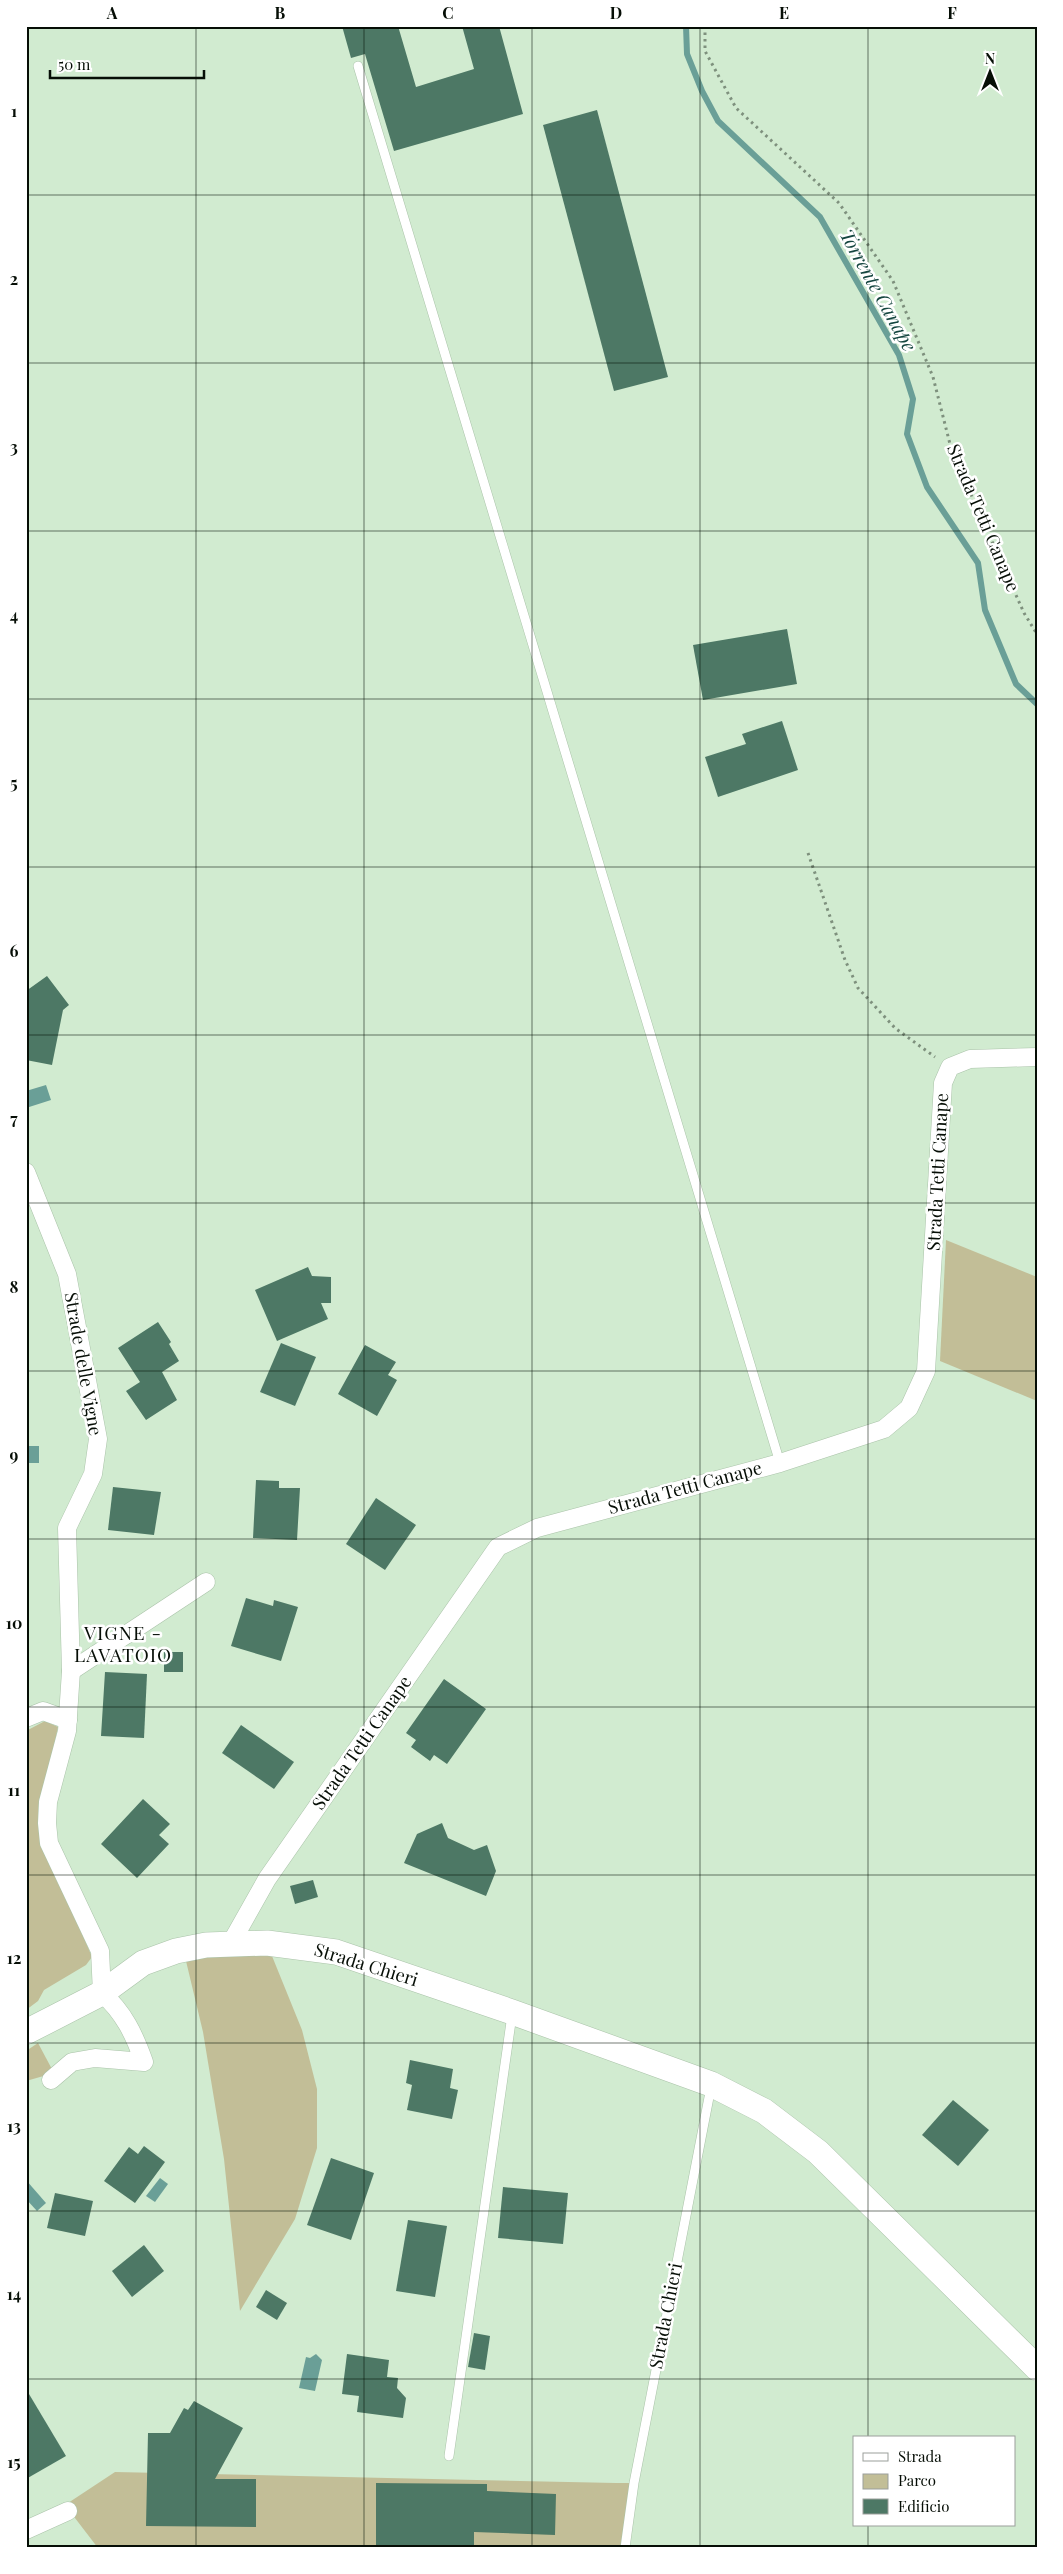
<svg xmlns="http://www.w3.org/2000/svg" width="1063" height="2574" viewBox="0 0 1063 2574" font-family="'Playfair Display',serif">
  <rect width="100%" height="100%" fill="#d1ebd0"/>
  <!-- green -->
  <g fill="#c2be97">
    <path d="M946,1240L1037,1277V1401L940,1361Z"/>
    <path d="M45,1721L58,1727L41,1807L44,1843L92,1957L86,1965L44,1990L38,2001L26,2010V1731Z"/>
    <path d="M227,1954L272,1956L302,2030L317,2089V2148L295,2219L240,2311L224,2159L203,2032L186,1961Z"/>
    <path d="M38,2043L54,2073L26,2081V2051Z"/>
    <path d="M115,2472L616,2483H634L623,2548H98L65,2505Z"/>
  </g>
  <!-- water -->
  <g fill="#6a9f97">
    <path d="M46,1085L51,1100L26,1108V1091Z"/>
    <rect x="26" y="1446" width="13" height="17"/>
    <path d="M160,2178L168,2184L155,2202L146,2196Z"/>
    <path d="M26,2180L46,2203L37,2211L26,2199Z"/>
    <path d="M316,2354L322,2360L315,2391L299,2388L306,2357L310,2358Z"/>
  </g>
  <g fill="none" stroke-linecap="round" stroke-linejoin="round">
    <!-- stream -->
    <path stroke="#6a9f97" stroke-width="6" d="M686,26L687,54L702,91L718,121L820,217L899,355L913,399L907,434L927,487L978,563L985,610L1016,684L1037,704"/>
  </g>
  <!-- building -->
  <g fill="#4d7865">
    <path d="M342,26H398L416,87L474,69L462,26H499L523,114L394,151L365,54L351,58Z"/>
    <path d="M597,110L668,377L614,391L543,125Z"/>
    <path d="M787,629L797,684L703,700L693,645Z"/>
    <path d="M782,721L798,770L718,797L705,757L746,744L742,734Z"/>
    <path d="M47,976L69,1005L63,1010L52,1065L26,1060V991Z"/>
    <path d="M308,1267L312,1276L331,1277V1303H321L328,1319L277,1341L255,1290Z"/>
    <path d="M158,1322L171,1342L169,1344L179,1361L162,1372L177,1400L146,1420L126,1391L140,1382L118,1348Z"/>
    <path d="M281,1343L316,1357L295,1406L260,1392Z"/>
    <path d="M365,1345L396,1362L388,1375L397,1380L377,1416L338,1394Z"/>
    <path d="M256,1480L279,1481V1488H300L297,1540L253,1538Z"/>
    <path d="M113,1487L161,1492L154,1535L108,1530Z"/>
    <path d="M376,1498L416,1525L385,1570L346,1544Z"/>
    <path d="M246,1598L273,1606L274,1600L298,1607L281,1661L231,1646Z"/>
    <rect x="164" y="1652" width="19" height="20"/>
    <path d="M105,1672L147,1674L144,1738L101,1736Z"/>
    <path d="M444,1679L486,1709L447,1764L434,1755L430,1761L411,1747L416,1740L406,1733Z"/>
    <path d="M241,1725L294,1762L274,1789L222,1753Z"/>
    <path d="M143,1799L170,1824L159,1835L169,1844L137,1878L101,1844Z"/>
    <path d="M442,1823L448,1838L474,1850L487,1845L496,1871L486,1896L404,1863L417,1834Z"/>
    <path d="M313,1880L318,1897L295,1904L290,1886Z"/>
    <path d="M410,2060L453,2069L450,2088L458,2090L452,2119L407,2110L412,2085L406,2083Z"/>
    <path d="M953,2100L989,2130L958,2166L922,2135Z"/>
    <path d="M144,2146L165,2162L135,2203L104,2181L129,2147L138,2154Z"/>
    <path d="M331,2158L374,2173L351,2240L307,2225Z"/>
    <path d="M503,2187L568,2193L563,2244L498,2238Z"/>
    <path d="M55,2193L93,2201L85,2236L47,2228Z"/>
    <path d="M408,2220L447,2226L435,2297L396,2291Z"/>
    <path d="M144,2245L164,2271L132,2297L112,2271Z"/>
    <path d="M266,2290L287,2303L277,2320L256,2307Z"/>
    <path d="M474,2333L490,2336L485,2370L468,2367Z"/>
    <path d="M347,2354L389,2360L387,2377L398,2378L397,2388L406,2398L403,2418L357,2412L359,2396L342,2394Z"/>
    <path d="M26,2389L66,2456L26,2479Z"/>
    <path d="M194,2401L243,2428L215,2479H256V2527L146,2526L148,2433H170L184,2408L188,2410Z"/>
    <path d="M376,2483L487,2484V2491L556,2494L555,2535L474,2532V2548H376Z"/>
  </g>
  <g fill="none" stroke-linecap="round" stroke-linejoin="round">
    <!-- service casing -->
    <g stroke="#aac3a9" stroke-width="10">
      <g id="service">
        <path d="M358,66L780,1463"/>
        <path d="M449,2456L512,2015"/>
        <path d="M625,2548L634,2483L711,2087"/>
      </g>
    </g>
    <!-- minor casing -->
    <g stroke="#aac3a9" stroke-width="19">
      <g id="minor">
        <path d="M26,1172L67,1274L98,1439L93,1474L67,1528L71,1671L67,1731L48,1802L47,1823L49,1843L100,1951L102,1993C124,2013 134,2034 144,2062L95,2058L72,2062L51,2080"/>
        <path d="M71,1671L206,1582"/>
        <path d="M26,1718L43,1711L68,1720"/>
        <path d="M231,1943L267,1879L498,1547L537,1528L780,1463L884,1429L909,1408L926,1371L943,1083L950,1067L970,1059L1037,1057"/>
        <path d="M26,2530L68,2511"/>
      </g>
    </g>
    <!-- secondary casing -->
    <g stroke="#aac3a9" stroke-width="26">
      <path id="secondary" d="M26,2032L102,1993L143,1963L176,1951L206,1945L267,1943L336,1952L512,2012L711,2084L764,2111L818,2152L1037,2368"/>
    </g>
    <!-- path -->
    <g stroke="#7e907d" stroke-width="3" stroke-dasharray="2.5 4" stroke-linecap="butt">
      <path d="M705,26V51L736,108L839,203L893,281L933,377L952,452L1024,613L1037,634"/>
      <path d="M808,853L845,960L858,988L895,1028L935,1057"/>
    </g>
    <!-- service -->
    <use href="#service" stroke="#fff" stroke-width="9"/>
    <!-- minor -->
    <use href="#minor" stroke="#fff" stroke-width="18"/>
    <!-- secondary -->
    <use href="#secondary" stroke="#fff" stroke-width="25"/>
  </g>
  <!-- grid -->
  <path fill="none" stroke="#060e06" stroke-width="1" stroke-opacity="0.55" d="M196,26V2548M364,26V2548M532,26V2548M700,26V2548M868,26V2438M26,195H1037M26,363H1037M26,531H1037M26,699H1037M26,867H1037M26,1035H1037M26,1203H1037M26,1371H1037M26,1539H1037M26,1707H1037M26,1875H1037M26,2043H1037M26,2211H1037M26,2379H1037M868,2525V2548"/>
  <g text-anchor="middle" stroke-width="5" stroke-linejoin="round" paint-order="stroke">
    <!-- street labels -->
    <g font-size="18" fill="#060e06" stroke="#fff">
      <text transform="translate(983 518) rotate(67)" y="6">Strada Tetti Canape</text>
      <text transform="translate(938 1172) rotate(-87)" y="6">Strada Tetti Canape</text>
      <text transform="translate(83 1364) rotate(80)" y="6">Strade delle Vigne</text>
      <text transform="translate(685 1488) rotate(-15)" y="6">Strada Tetti Canape</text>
      <text transform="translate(362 1743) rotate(-55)" y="6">Strada Tetti Canape</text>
      <text transform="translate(366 1965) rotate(17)" y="6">Strada Chieri</text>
      <text transform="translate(666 2316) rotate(-79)" y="6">Strada Chieri</text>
    </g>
    <!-- water labels -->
    <g font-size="19" font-style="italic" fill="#14453f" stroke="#fff">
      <text transform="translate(878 290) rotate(61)" y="7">Torrente Canape</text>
    </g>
    <!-- neighbourhood labels -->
    <g font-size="19" letter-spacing="1" fill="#060e06" stroke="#fff">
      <text x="123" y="1640">VIGNE -<tspan x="123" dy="22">LAVATOIO</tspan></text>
    </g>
  </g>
  <!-- border -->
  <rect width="1063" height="2574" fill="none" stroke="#ffffff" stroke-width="55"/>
  <!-- legend -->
  <rect x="853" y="2436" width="162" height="90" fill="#ffffff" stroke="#9b9f9b"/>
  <rect x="863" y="2453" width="25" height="8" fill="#ffffff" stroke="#9b9f9b"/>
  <text x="898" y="2462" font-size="15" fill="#060e06">Strada</text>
  <rect x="863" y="2474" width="25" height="15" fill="#c2be97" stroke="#9b9f9b"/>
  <text x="898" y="2486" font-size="15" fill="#060e06">Parco</text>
  <rect x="863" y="2499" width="25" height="15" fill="#4d7865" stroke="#9b9f9b"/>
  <text x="898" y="2512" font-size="15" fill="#060e06">Edificio</text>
  <!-- north arrow -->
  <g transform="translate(990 72)" stroke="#ffffff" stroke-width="4" paint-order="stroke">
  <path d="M0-4L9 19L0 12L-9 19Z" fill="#060e06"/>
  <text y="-8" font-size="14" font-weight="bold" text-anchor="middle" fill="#060e06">N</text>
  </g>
  <!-- scale -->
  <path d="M50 70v8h154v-8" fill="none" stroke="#060e06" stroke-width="2.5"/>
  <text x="58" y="70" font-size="15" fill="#060e06" stroke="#ffffff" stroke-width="4" paint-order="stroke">50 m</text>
  <rect x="28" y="28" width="1008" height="2518" fill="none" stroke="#060e06" stroke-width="2"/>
  <g font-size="16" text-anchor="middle" font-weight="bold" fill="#060e06">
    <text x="112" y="19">A</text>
    <text x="280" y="19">B</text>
    <text x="448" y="19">C</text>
    <text x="616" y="19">D</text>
    <text x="784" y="19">E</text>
    <text x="952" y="19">F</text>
    <text x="14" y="117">1</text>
    <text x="14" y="285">2</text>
    <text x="14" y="453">3</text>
    <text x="14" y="621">4</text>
    <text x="14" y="789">5</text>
    <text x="14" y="957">6</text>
    <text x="14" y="1125">7</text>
    <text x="14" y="1293">8</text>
    <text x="14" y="1461">9</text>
    <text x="14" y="1629">10</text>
    <text x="14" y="1796">11</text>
    <text x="14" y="1964">12</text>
    <text x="14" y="2132">13</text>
    <text x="14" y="2300">14</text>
    <text x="14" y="2468">15</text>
  </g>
</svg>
